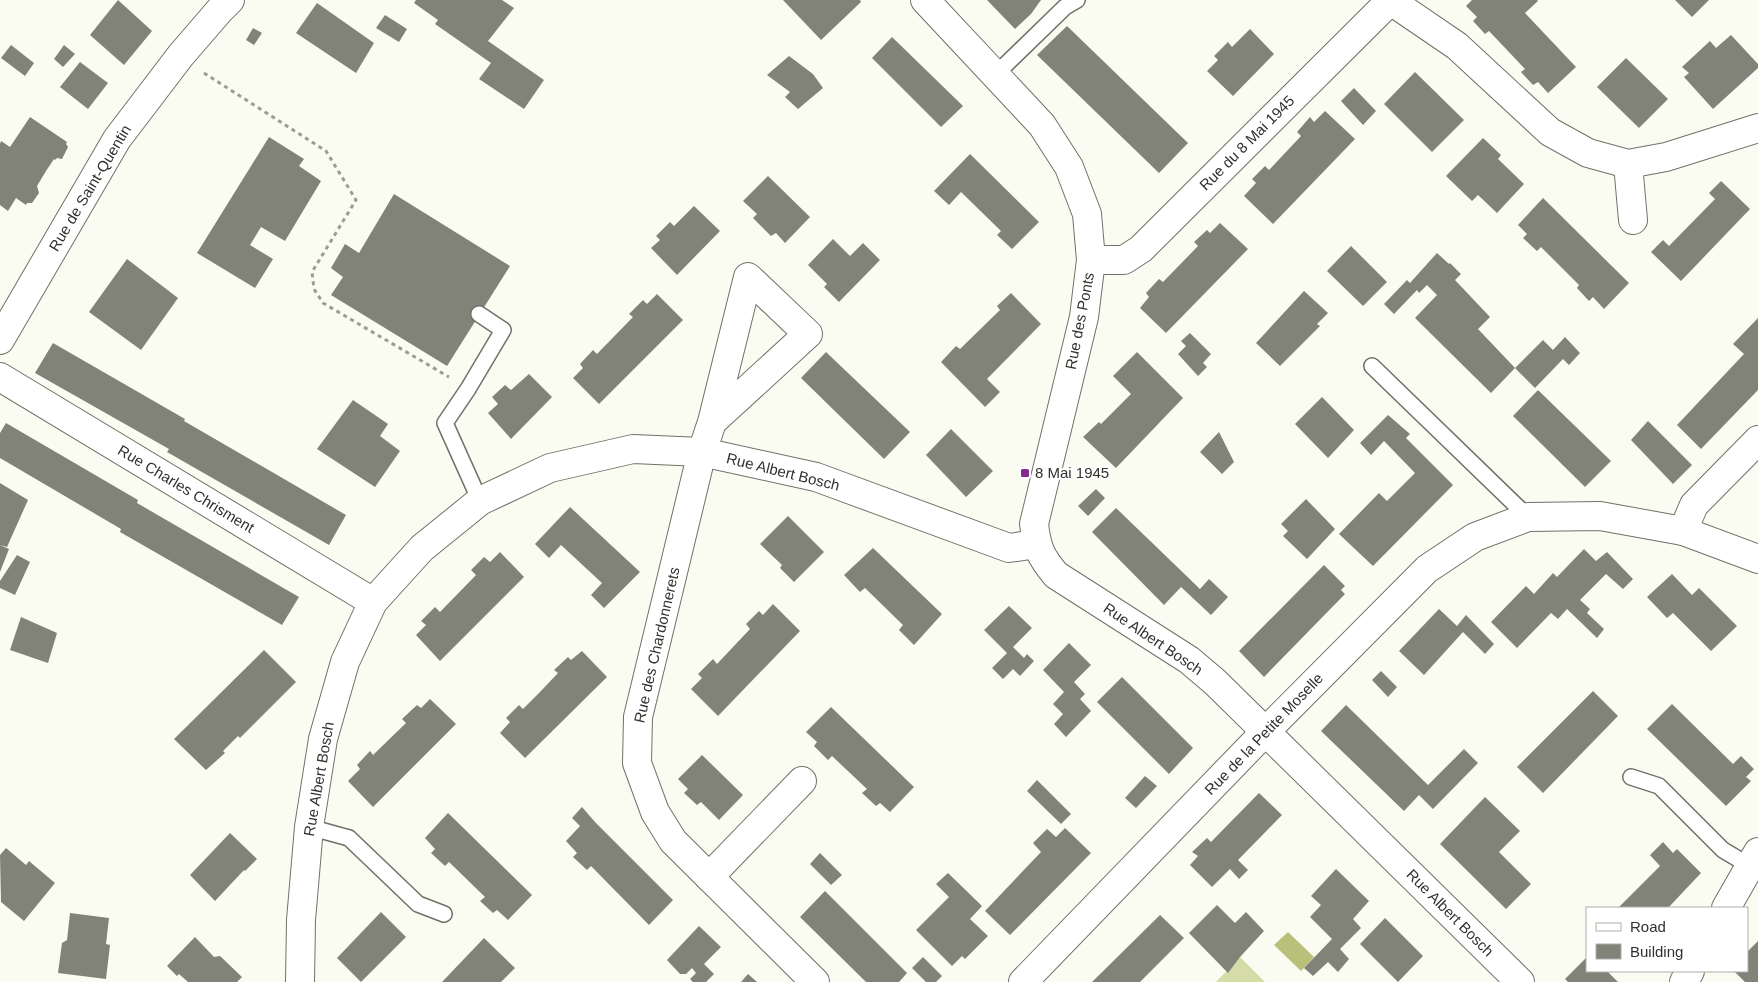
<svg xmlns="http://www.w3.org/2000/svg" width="1758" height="982" viewBox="0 0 1758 982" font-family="Helvetica,sans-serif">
  <rect width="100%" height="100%" fill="#fafcf1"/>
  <!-- green -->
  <path fill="#d5dca7" d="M1240,957L1265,982H1216Z"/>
  <!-- water -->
  <path fill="#b8c079" d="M1288,932L1314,957L1301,971L1274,945Z"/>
  <!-- building -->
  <g fill="#818379">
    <path d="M118,0L152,31L124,65L90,35Z"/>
    <path d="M416,0H502L514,8L488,41L544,80L524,109L479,79L491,63L435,24L438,20L414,3Z"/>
    <path d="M783,0H860L861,2L821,40Z"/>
    <path d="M987,0H1041L1031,14L1015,29Z"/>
    <path d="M1472,0H1537L1538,1L1525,13L1576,67L1548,93L1538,82L1533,85L1521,72L1525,69L1489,31L1485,34L1473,21L1477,17L1466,6Z"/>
    <path d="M1675,0H1709L1692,17Z"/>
    <path d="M317,3L374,43L356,73L296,33Z"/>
    <path d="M385,15L407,29L399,42L376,28Z"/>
    <path d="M1067,26L1188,143L1159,173L1037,55Z"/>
    <path d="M253,28L262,33L254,45L246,40Z"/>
    <path d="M1250,29L1274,54L1233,96L1207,71L1218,60L1214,56L1228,42L1232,47Z"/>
    <path d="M1731,35L1758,64V68L1713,109L1684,77L1689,73L1682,67L1710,41L1716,48Z"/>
    <path d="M892,37L963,106L941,127L872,58Z"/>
    <path d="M11,45L34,63L25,76L1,58Z"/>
    <path d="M64,45L75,54L63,67L54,59Z"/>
    <path d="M789,56L813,74L823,88L798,109L785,97L790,92L767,75Z"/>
    <path d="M1626,58L1668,99L1639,128L1597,87Z"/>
    <path d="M80,62L108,83L88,109L60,87Z"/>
    <path d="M1415,72L1464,120L1432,152L1384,104Z"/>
    <path d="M1354,88L1376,111L1363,125L1341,101Z"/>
    <path d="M1325,111L1355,139L1273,224L1244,196L1256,183L1252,179L1265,166L1269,170L1301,136L1297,132L1310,117L1314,122Z"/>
    <path d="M30,117L67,142L66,144L68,147L62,159L57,158L55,160L54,159L46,171L37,186L39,193L32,203H27L26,205L16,198L8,211L0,205V144L1,141L10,147Z"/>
    <path d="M269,137L304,159L299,166L321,181L285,241L261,227L250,245L273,259L255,288L197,253Z"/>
    <path d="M1483,138L1501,155L1498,159L1524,184L1497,213L1478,195L1472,201L1446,176Z"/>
    <path d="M970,154L1039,222L1012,249L997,235L1001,231L961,192L949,205L934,191Z"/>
    <path d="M768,176L810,217L785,243L776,233L771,236L753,218L757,214L743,201Z"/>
    <path d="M1721,181L1750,209L1681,281L1651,252L1663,240L1669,246L1715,199L1709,193Z"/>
    <path d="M394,194L510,266L447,366L331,295L343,277L331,268L345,244L359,253Z"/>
    <path d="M1543,198L1629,283L1604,309L1593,297L1589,301L1577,288L1579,285L1541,247L1537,251L1523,238L1527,234L1518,225Z"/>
    <path d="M694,206L720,231L677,275L651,248L660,240L656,236L670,222L674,226Z"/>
    <path d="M1220,223L1248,249L1166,333L1140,308L1149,297L1146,293L1159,279L1163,282L1198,246L1194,242L1207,230L1210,233Z"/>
    <path d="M833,239L850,256L863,243L880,260L839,302L824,287L827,284L808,265Z"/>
    <path d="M1351,246L1387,282L1363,306L1327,271Z"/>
    <path d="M1437,253L1449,264L1450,263L1461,274L1455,280L1490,317L1478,329L1515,368L1491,393L1415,318L1437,295L1427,285L1419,293L1417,290L1394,314L1384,304L1407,280L1410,283Z"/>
    <path d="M127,259L178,298L141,350L89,312Z"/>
    <path d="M1304,291L1328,313L1317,324L1320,326L1280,366L1256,343Z"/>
    <path d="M1011,293L1041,324L987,379L1000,392L985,407L941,362L956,346L960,349L1000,310L997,306Z"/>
    <path d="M657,294L683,320L599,404L573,378L583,368L580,364L593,350L597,354L633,317L629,314L643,300L647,304Z"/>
    <path d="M1758,318V390L1701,449L1677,425L1744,354L1733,344Z"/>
    <path d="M1190,333L1211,354L1203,363L1207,367L1198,376L1178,354L1186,346L1181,341Z"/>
    <path d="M1565,337L1580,353L1569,365L1563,359L1535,388L1515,368L1543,340L1553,350Z"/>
    <path d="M53,343L185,419L184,421L346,515L329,545L167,452L169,449L35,373Z"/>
    <path d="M826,352L910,432L884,459L801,378Z"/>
    <path d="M1137,352L1183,398L1116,468L1083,437L1099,422L1101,424L1131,394L1113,376Z"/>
    <path d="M529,374L552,397L511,439L488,413L498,404L492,397L505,385L511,390Z"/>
    <path d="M1538,390L1611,461L1585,487L1513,416Z"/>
    <path d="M1322,397L1354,430L1328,458L1295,424Z"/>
    <path d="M353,400L388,424L380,436L400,451L375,487L317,449Z"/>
    <path d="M1388,415L1410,434L1406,438L1453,485L1373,566L1339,534L1379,493L1387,501L1415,473L1384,441L1371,455L1360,443Z"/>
    <path d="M1648,421L1692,465L1673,484L1631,440Z"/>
    <path d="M6,423L138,500L137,503L299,597L282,625L120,532L121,529L0,458V433Z"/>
    <path d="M951,429L993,471L966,497L926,455Z"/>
    <path d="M1219,432L1234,462L1222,474L1200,452Z"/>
    <path d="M0,483L28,500L7,547L0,545L9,549L0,572Z"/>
    <path d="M1096,489L1105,498L1088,516L1078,506Z"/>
    <path d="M1306,499L1335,529L1307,559L1283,536L1288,531L1281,524Z"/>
    <path d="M570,507L640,572L604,608L591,595L602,583L561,545L549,558L535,544Z"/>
    <path d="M1116,508L1200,589L1209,579L1228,597L1211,615L1181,587L1164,605L1092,532Z"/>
    <path d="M788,516L824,552L794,582L780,568L782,565L760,544Z"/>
    <path d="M873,548L942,614L914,645L899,630L903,625L865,588L860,592L844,575Z"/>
    <path d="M1584,549L1596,561L1607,552L1633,579L1623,589L1606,574L1580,600L1590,609L1587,613L1604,629L1597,638L1567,609L1558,619L1551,613L1517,648L1491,622L1526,586L1534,594L1553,573L1557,577Z"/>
    <path d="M500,552L524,577L440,661L416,635L426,625L421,621L435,607L440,612L476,575L471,570L484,557L490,562Z"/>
    <path d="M17,555L30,562L15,595L0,588V581Z"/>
    <path d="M1324,565L1345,586L1341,590L1345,594L1264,677L1239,651Z"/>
    <path d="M1672,574L1692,595L1699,588L1737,626L1711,651L1673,613L1667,618L1647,597Z"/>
    <path d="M773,604L800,631L718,716L691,689L702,678L698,674L713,659L717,664L750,629L746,624L759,611L763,615Z"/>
    <path d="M1009,606L1032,628L1013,647L1024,658L1027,654L1034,661L1020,676L1013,669L1003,679L992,668L1007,653L984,630Z"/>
    <path d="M1439,609L1457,626L1466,615L1494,644L1485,654L1463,632L1424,675L1399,651Z"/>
    <path d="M21,617L57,633L48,663L10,650Z"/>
    <path d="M1069,643L1091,665L1074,682L1085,694L1080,699L1091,711L1066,737L1054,724L1063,714L1053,704L1064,692L1043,670Z"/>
    <path d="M264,650L296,682L240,738L238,736L223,751L225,753L206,770L174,739Z"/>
    <path d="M582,651L607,677L525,758L500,733L510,722L506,718L519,705L523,709L540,692L558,673L554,670L568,657L571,660Z"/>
    <path d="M1381,671L1397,687L1388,697L1372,680Z"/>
    <path d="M1122,677L1193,748L1169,774L1097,702Z"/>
    <path d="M1593,691L1618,716L1543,793L1517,767Z"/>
    <path d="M430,699L456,724L373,807L348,781L360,769L357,765L370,751L373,755L406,723L402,719L417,705L421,708Z"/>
    <path d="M1672,704L1733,764L1741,756L1754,769L1746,777L1751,781L1726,806L1647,729Z"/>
    <path d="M1346,705L1428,785L1464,749L1478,763L1433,809L1419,795L1404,811L1321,731Z"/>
    <path d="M831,707L914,787L890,812L880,803L876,806L862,793L867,789L832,756L828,760L814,746L817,742L806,732Z"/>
    <path d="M702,755L743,795L719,820L701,802L697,805L684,793L688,789L678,779Z"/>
    <path d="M1145,776L1157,786L1136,808L1125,798Z"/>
    <path d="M1037,780L1071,814L1061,824L1027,791Z"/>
    <path d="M1259,793L1282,815L1238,860L1248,870L1239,879L1230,869L1212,887L1190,865L1198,856L1192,852L1207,838L1211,842Z"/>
    <path d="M1485,797L1520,831L1499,852L1531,884L1506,909L1440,844Z"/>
    <path d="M582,807L595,822L673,900L649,925L591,866L587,870L573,857L577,853L566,841L580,826L572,818Z"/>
    <path d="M448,813L532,895L508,920L497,910L493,913L480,901L485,897L449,862L445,866L431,853L435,849L425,838Z"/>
    <path d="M1065,828L1091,853L1010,935L985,911L1041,852L1033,843L1047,829L1056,837Z"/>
    <path d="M230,833L257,859L245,871L244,870L215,901L190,875Z"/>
    <path d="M1663,842L1673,853L1677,849L1701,873L1668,908H1618L1660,866L1650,855Z"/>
    <path d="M6,848L26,865L29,861L55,883L24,921L1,902L0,855Z"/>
    <path d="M820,853L842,875L831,885L810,864Z"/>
    <path d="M1336,869L1369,901L1353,919L1361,928L1340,949L1349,959L1338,972L1328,962L1313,976L1304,968L1332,939L1310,917L1321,905L1311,896Z"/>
    <path d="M948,873L982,906L970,919L988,936L965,959L962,956L952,966L916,930L949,897L936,884Z"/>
    <path d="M825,891L907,973L899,982H866L800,917Z"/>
    <path d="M1217,905L1235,923L1246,912L1264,931L1240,957L1228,973L1189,933Z"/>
    <path d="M381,912L406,937L361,982L337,958Z"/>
    <path d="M70,913L109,918L106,944L110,945L106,979L58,973L62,943L67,940Z"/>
    <path d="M1160,915L1184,938L1140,982H1092Z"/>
    <path d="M1385,918L1423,956L1398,982L1360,944Z"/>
    <path d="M699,926L721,947L704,964L714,974L706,982H693L690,979L696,973L692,968L686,974H680L667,960Z"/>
    <path d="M195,937L214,957L220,956L242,977L237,982H188L179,974L177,976L167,966Z"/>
    <path d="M484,938L515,968L501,982H442Z"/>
    <path d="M1758,941V982H1745L1734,971H1747V952Z"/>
    <path d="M923,957L942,976L936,982H926L912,968Z"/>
    <path d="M1587,957V971H1607L1618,982H1568L1565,979Z"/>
    <path d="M748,974L757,982H741Z"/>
  </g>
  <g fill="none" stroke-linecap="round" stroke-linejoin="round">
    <!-- service casing -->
    <g stroke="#707168" stroke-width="18">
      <g id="service">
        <path d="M995,75L1065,7L1077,0"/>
        <path d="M479,314L503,330L468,389L445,423L480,501"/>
        <path d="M1372,366L1528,517"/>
        <path d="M1631,777L1659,786L1723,850L1750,866"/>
        <path d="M309,827L349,838L418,904L444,914"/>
      </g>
    </g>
    <!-- minor casing -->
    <g stroke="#707168" stroke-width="30">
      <g id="minor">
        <path d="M925,0L1042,125L1069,167L1087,214L1091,260L1084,317L1034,524C1037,548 1040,556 1056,575L1189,660L1215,682L1520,982"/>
        <path d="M1391,1L1457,46L1550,132L1588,153L1628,164L1666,157L1758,128"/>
        <path d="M1628,164L1633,220"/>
        <path d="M1091,260H1124L1141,249L1391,0"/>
        <path d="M0,340L117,139L181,55L219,11L230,0"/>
        <path d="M0,377L373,602"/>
        <path d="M712,422L748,277L808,334L712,422L702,452L638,717L637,763L655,812L673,841L815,982"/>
        <path d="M1683,531L1694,505L1758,440"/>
        <path d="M709,877L802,781"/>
        <path d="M1726,908L1758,852"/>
        <path d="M300,982L301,920L309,827L323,739L345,662L373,602L422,548L480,501L550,468L633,449L702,452L816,477L1009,548L1037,544"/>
        <path d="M1023,982L1265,732L1427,569L1475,537L1528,517L1600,516L1683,531L1758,559"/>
        <path d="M1684,982L1690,971"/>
      </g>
    </g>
    <!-- path -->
    <path stroke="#9b9c95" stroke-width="3" stroke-dasharray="4 4" stroke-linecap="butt" d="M204,73L326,151L356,200L312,272L314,289L323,303L449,377"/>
    <!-- service -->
    <use href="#service" stroke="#fff" stroke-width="15"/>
    <!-- minor -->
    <use href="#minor" stroke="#fff" stroke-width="28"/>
  </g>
  <!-- markers -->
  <rect fill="#882891" stroke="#fff" stroke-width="2" x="1020" y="468" width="10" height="10" rx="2.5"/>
  <g text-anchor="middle" stroke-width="4" stroke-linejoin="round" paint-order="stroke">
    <!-- street labels -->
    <g font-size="15" fill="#31312d" stroke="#fff">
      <text transform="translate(1247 143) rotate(-45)" y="5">Rue du 8 Mai 1945</text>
      <text transform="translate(90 188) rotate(-59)" y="5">Rue de Saint-Quentin</text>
      <text transform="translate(1080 321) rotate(-79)" y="5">Rue des Ponts</text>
      <text transform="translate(783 472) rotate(14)" y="5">Rue Albert Bosch</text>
      <text transform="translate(186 489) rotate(31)" y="5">Rue Charles Chrisment</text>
      <text transform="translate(1153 639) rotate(34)" y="5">Rue Albert Bosch</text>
      <text transform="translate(657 645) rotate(-77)" y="5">Rue des Chardonnerets</text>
      <text transform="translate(1264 734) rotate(-46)" y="5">Rue de la Petite Moselle</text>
      <text transform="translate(319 779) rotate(-80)" y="5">Rue Albert Bosch</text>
      <text transform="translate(1450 913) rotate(45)" y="5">Rue Albert Bosch</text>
    </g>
    <!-- poi labels -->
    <g font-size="15" fill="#31312d" stroke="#fff" text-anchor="start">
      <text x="1035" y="478">8 Mai 1945</text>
    </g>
  </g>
  <!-- legend -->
  <rect x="1586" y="907" width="162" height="65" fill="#ffffff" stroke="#adadab"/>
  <rect x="1596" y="923" width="25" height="8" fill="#ffffff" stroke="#adadab"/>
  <text x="1630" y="932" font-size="15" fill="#31312d">Road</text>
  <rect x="1596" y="944" width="25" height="15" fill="#818379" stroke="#adadab"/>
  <text x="1630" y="957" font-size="15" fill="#31312d">Building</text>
</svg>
